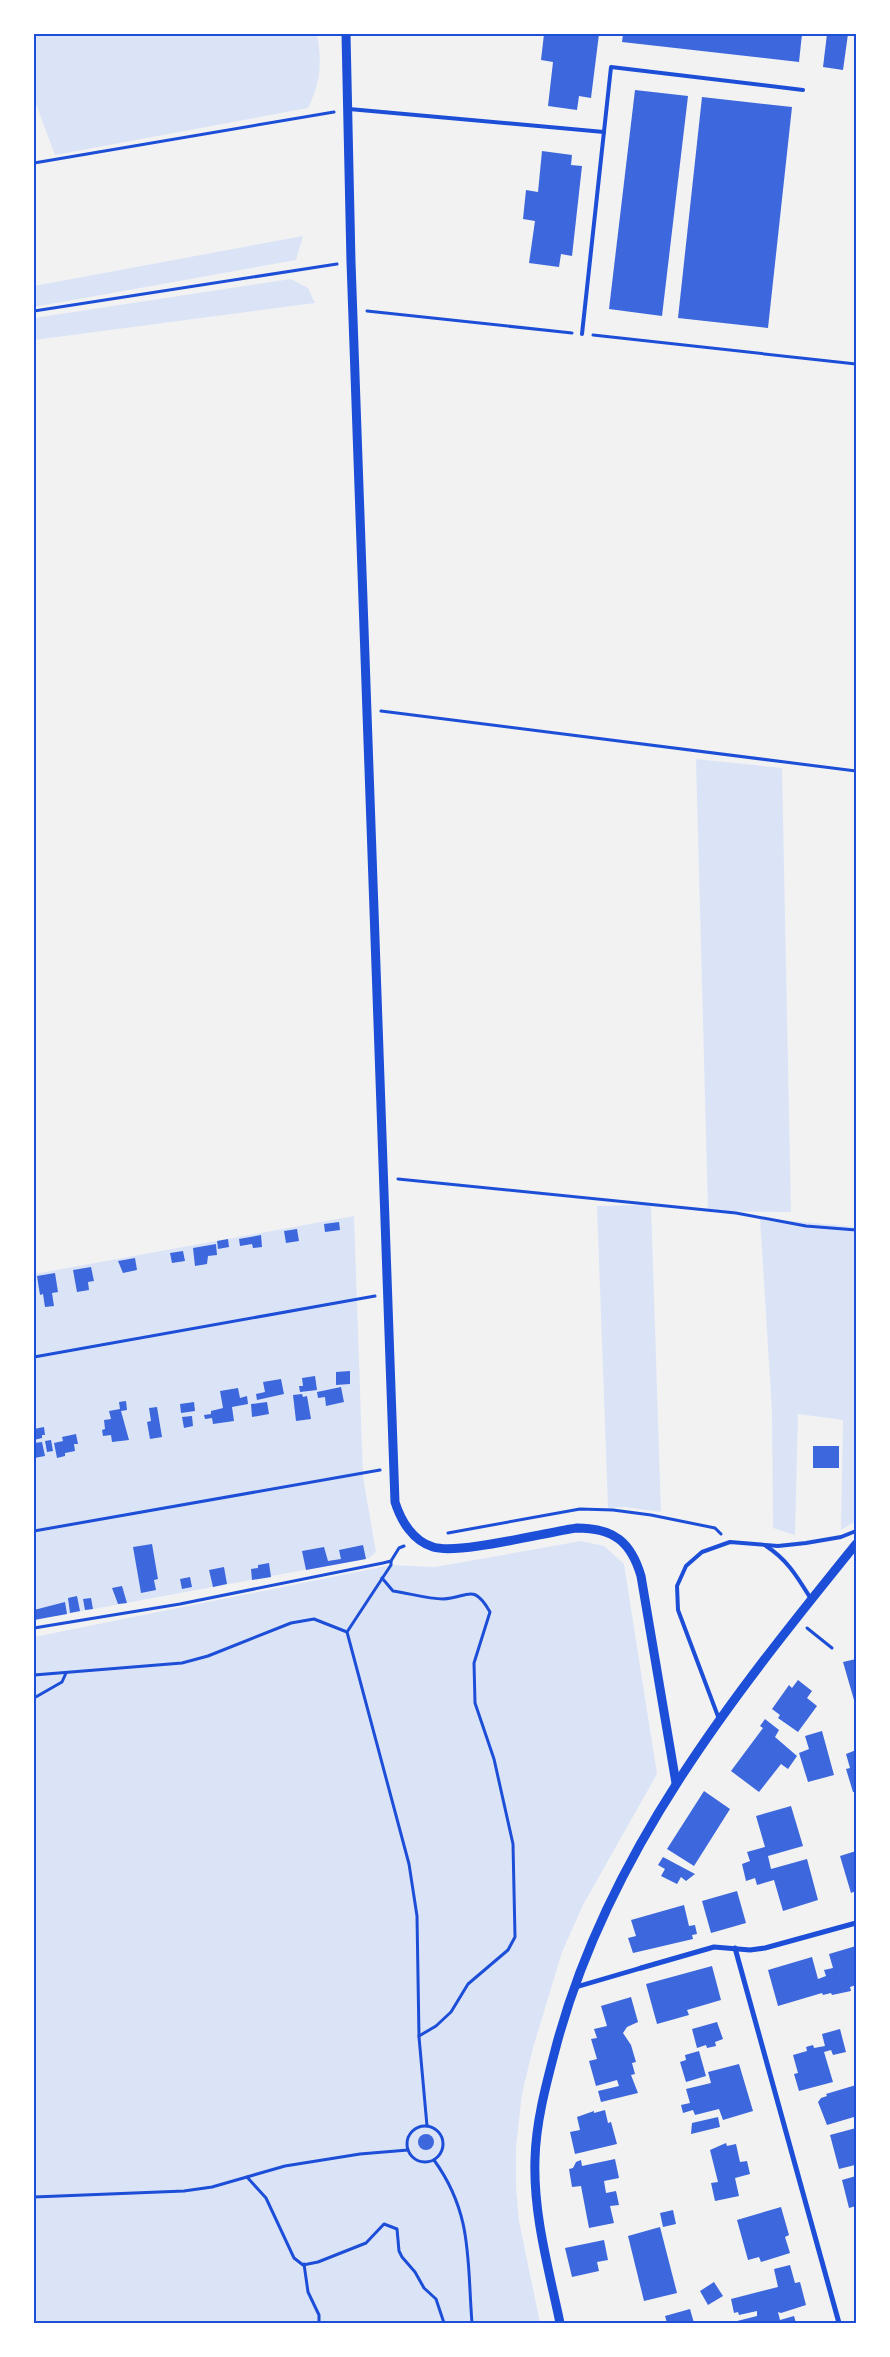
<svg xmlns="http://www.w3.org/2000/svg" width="890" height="2357" viewBox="0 0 890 2357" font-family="Manrope,sans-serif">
  <rect width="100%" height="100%" fill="#f2f2f2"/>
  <!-- green -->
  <g fill="#dbe4f7">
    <path d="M34,34H317C322,64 321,81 308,108L55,155L34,99Z"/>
    <path d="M303,236L296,260L34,307V286Z"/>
    <path d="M291,279L308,288L315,303L34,340V318Z"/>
    <path d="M696,759L782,768L791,1212L708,1211Z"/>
    <path d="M651,1205L661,1512L625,1507L608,1508L597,1206Z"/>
    <path d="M354,1216L363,1477L376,1552L369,1558L34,1620V1274Z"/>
    <path d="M760,1218L856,1227V1521L841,1530L843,1420L798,1414L795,1535L773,1528L772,1411Z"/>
    <path d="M581,1541L604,1546L624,1564L657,1774L583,1905L562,1952L533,2048L522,2094L516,2146V2187L519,2221L540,2323H34V1637L391,1565L435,1567Z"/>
  </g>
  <!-- building -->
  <g fill="#3d67dc">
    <path d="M544,34H599L591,98L579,96L577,110L548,106L553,62L541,60Z"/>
    <path d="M623,34H802L799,62L622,42Z"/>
    <path d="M827,34H848L843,70L823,67Z"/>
    <path d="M635,90L688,96L662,316L609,309Z"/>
    <path d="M702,97L792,107L768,328L678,318Z"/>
    <path d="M542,151L572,155L571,165L582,166L572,256L561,254L559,267L529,263L535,221L523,219L526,190L538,192Z"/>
    <path d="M339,1222L340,1230L325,1232L324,1224Z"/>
    <path d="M297,1229L299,1241L286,1243L284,1231Z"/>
    <path d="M261,1235L262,1247L253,1248L252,1244L240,1246L239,1239Z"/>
    <path d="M228,1239L229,1247L218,1249L217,1241Z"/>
    <path d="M216,1244L217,1255L208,1256L207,1264L195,1266L193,1248Z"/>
    <path d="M183,1251L185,1261L172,1263L170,1253Z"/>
    <path d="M135,1258L137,1270L123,1273L118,1261Z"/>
    <path d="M91,1267L94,1281L88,1282L89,1290L77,1292L73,1270Z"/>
    <path d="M55,1273L58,1292L52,1293L54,1306L45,1307L43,1294L40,1295L37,1276Z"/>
    <path d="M350,1371V1384L336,1385V1372Z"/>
    <path d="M315,1376L317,1390L300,1392L299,1386H303L302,1378Z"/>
    <path d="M281,1379L284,1394L257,1400L256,1394L265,1392L263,1382Z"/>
    <path d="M341,1387L344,1402L326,1406L325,1397L318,1398L317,1392Z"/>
    <path d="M238,1388L240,1398L247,1396L248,1404L232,1407L234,1421L213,1424L212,1418L205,1419L204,1415L211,1414V1411L223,1408L220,1391Z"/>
    <path d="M302,1394L303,1397L307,1396L311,1419L296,1421L293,1395Z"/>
    <path d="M126,1401L127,1410L121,1411L129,1440L112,1442L111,1435L103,1436L102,1430L105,1429L104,1420L111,1419L109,1411L120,1409L119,1402Z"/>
    <path d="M194,1402L195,1411L181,1413L180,1404Z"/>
    <path d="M267,1402L269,1414L252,1417L251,1404Z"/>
    <path d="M157,1407L162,1437L150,1439L147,1422L151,1421L149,1408Z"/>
    <path d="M192,1416L193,1426L184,1428L182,1417Z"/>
    <path d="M44,1427L45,1435H42V1438L34,1440V1429Z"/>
    <path d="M76,1434L78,1444H74L75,1451L65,1453V1456L57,1458L54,1443L63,1441L62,1437Z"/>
    <path d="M51,1440L53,1451L47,1452L45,1441Z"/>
    <path d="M42,1442L45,1456L34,1458V1443Z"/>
    <rect x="813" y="1446" width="26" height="22"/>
    <path d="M152,1544L158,1579L154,1580L156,1590L141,1593L133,1547Z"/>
    <path d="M363,1545L366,1559L306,1570L302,1551L324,1547L328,1561L341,1559L339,1550Z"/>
    <path d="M269,1563L271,1577L252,1580L251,1569L258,1568V1565Z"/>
    <path d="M224,1567L227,1584L213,1587L209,1570Z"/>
    <path d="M190,1577L192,1587L182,1589L180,1579Z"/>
    <path d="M122,1586L127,1603L118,1604L112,1588Z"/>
    <path d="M77,1596L80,1611L70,1613L68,1598Z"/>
    <path d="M91,1598L93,1609L85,1610L83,1599Z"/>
    <path d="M65,1602L67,1614L34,1620V1610Z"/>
    <path d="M856,1659V1699L854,1700L843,1662Z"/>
    <path d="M798,1680L812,1691L807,1698L817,1706L798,1732L778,1718L780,1715L772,1709L789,1685L792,1688Z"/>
    <path d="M765,1719L779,1730L775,1737L797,1756L788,1769L781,1764L759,1792L731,1771L763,1728L760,1726Z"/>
    <path d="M822,1731L834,1775L808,1782L799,1753L809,1749L805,1736Z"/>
    <path d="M856,1750V1792H853L846,1769L850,1768L846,1754Z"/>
    <path d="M704,1791L730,1809L694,1866L667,1849Z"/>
    <path d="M791,1806L803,1846L768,1856L771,1869L807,1859L818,1900L783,1911L774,1880L757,1885L755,1878L746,1881L742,1864L750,1861L747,1852L765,1847L756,1816Z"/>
    <path d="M856,1851V1891L851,1893L840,1856Z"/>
    <path d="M663,1857L695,1874L686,1881L681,1877L677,1884L661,1876L665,1869L658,1865Z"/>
    <path d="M737,1891L746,1923L711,1933L702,1901Z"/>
    <path d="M684,1905L689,1926L695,1925L697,1934L692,1935L693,1939L633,1953L628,1938L636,1936L631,1920Z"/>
    <path d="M856,1946V1985L850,1987L851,1991L832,1995L831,1993L823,1995L822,1993L778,2006L768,1970L812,1957L818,1979L826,1976L824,1970L833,1968L829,1954Z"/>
    <path d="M712,1966L721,2000L687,2010L689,2015L657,2024L646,1984Z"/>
    <path d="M631,1997L638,2022L627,2027L623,2033L631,2045L636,2062L632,2063L635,2074L631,2075L638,2093L601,2102L598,2091L619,2086L617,2080L596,2086L589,2061L597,2059L591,2039L597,2038L594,2029L607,2026L601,2006Z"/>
    <path d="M717,2022L723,2039L715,2042L716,2046L707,2048L706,2045L697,2048L692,2029Z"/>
    <path d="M840,2029L846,2052L833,2055L831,2050L824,2052L833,2082L799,2091L794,2074L798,2073L793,2055L807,2051L806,2047L813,2045L814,2048L825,2046L822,2034Z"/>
    <path d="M699,2051L706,2076L686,2082L680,2062L686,2060L685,2055Z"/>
    <path d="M739,2064L753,2111L723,2120L719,2109L695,2115L693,2110L683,2113L681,2105L690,2103L686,2089L711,2083L708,2072Z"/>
    <path d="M856,2085V2123L854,2117L827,2125L818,2102L821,2098L827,2096L826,2094Z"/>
    <path d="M605,2110L608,2123L611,2122L617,2144L575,2154L570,2132L580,2130L577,2117L594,2111V2113Z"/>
    <path d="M718,2117L720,2127L691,2134L692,2123Z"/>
    <path d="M856,2128L855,2165L839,2169L830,2135Z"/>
    <circle cx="426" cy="2142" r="8"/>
    <path d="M726,2143L727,2146L736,2144L740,2162L747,2161L750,2174L735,2178L739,2196L715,2201L711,2183L718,2182L710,2150Z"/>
    <path d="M615,2159L619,2178L604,2181L606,2193L616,2191L619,2205L610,2206L614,2223L589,2228L581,2186L572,2187L569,2169L573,2168L576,2162L581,2160L582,2166Z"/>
    <path d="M856,2176V2206L849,2208L842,2180Z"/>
    <path d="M781,2207L789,2235L785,2237L790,2253L761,2262L759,2257L748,2260L737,2220Z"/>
    <path d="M673,2210L676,2224L663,2227L660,2213Z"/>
    <path d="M660,2227L677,2293L644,2301L628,2236Z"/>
    <path d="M604,2240L608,2260L597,2262L599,2271L572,2277L565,2248Z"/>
    <path d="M790,2265L795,2283L800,2282L806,2305L781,2313L778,2312L780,2320L794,2316L796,2323H738L737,2321L757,2316V2311L739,2315L738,2312L734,2313L731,2299L778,2287L774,2269Z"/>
    <path d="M714,2282L723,2296L708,2305L700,2291Z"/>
    <path d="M690,2309L694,2323H667L665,2316Z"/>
  </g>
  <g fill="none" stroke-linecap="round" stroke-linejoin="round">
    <!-- path -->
    <g stroke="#1d4ed8" stroke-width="3">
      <path d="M34,163L334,112"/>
      <path d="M34,311L337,264"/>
      <path d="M367,311L572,333"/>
      <path d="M593,335L856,364"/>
      <path d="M381,711L856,771"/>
      <path d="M398,1179L736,1213L806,1226L856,1230"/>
      <path d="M34,1357L375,1296"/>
      <path d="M34,1531L380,1470"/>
      <path d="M448,1533L580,1509L613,1510L651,1515L715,1528L721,1534"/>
      <path d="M382,1578L393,1591C408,1593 428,1599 443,1599C468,1598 473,1582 490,1612L474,1663L475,1703L494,1759L513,1844L515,1937L508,1950L468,1984L451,2012L436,2026L419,2036"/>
      <path d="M34,1628L180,1604L383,1563L391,1561L399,1548L404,1546"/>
      <path d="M807,1628L832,1648"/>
      <path d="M347,1632L391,1565V1561"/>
      <path d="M34,1675L182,1663L208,1656L291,1623L314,1619L347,1632L409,1864L417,1916L419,2037L427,2126"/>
      <path d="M34,1698L62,1682L66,1673"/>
      <circle cx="425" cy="2144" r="18"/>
      <path d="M434,2160C473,2214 467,2260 472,2323"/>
      <path d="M247,2177L266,2198L294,2258L303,2265L318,2262L366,2243L384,2224L397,2229L399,2251L402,2257L415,2272L424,2288L436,2299L444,2323"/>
      <path d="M34,2197L184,2191L212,2187L285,2166L360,2154L408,2150"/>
      <path d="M304,2264L308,2292L319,2315V2323"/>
    </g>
    <!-- service -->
    <g stroke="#1d4ed8" stroke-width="4">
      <path d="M349,109L604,132"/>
      <path d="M582,334L611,67L803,90"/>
      <path d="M766,1546C788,1560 798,1578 811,1599"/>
      <path d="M719,1719L678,1610L677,1586L686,1566L702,1552L730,1542L778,1546L806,1543L841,1537L856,1531"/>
    </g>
    <!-- pedestrian -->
    <path stroke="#1d4ed8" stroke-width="4.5" d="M576,1987L641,1968"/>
    <!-- minor -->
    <g stroke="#1d4ed8" stroke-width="5">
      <path d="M735,1948L839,2323"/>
      <path d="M641,1968L714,1947L750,1950L765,1948L856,1923"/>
    </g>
    <!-- tertiary -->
    <g stroke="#1d4ed8" stroke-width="9">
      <path d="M346,34L351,262L395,1502C401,1521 413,1541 433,1547C459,1555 546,1532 577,1528C614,1528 631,1542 641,1576L676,1783"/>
      <path d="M560,2323C549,2270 533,2214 535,2159C536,2120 547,2081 557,2043C609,1851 733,1696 856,1544"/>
    </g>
  </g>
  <!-- border -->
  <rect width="890" height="2357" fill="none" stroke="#ffffff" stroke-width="70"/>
  <rect x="35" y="35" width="820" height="2287" fill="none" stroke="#1d4ed8" stroke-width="2"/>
</svg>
